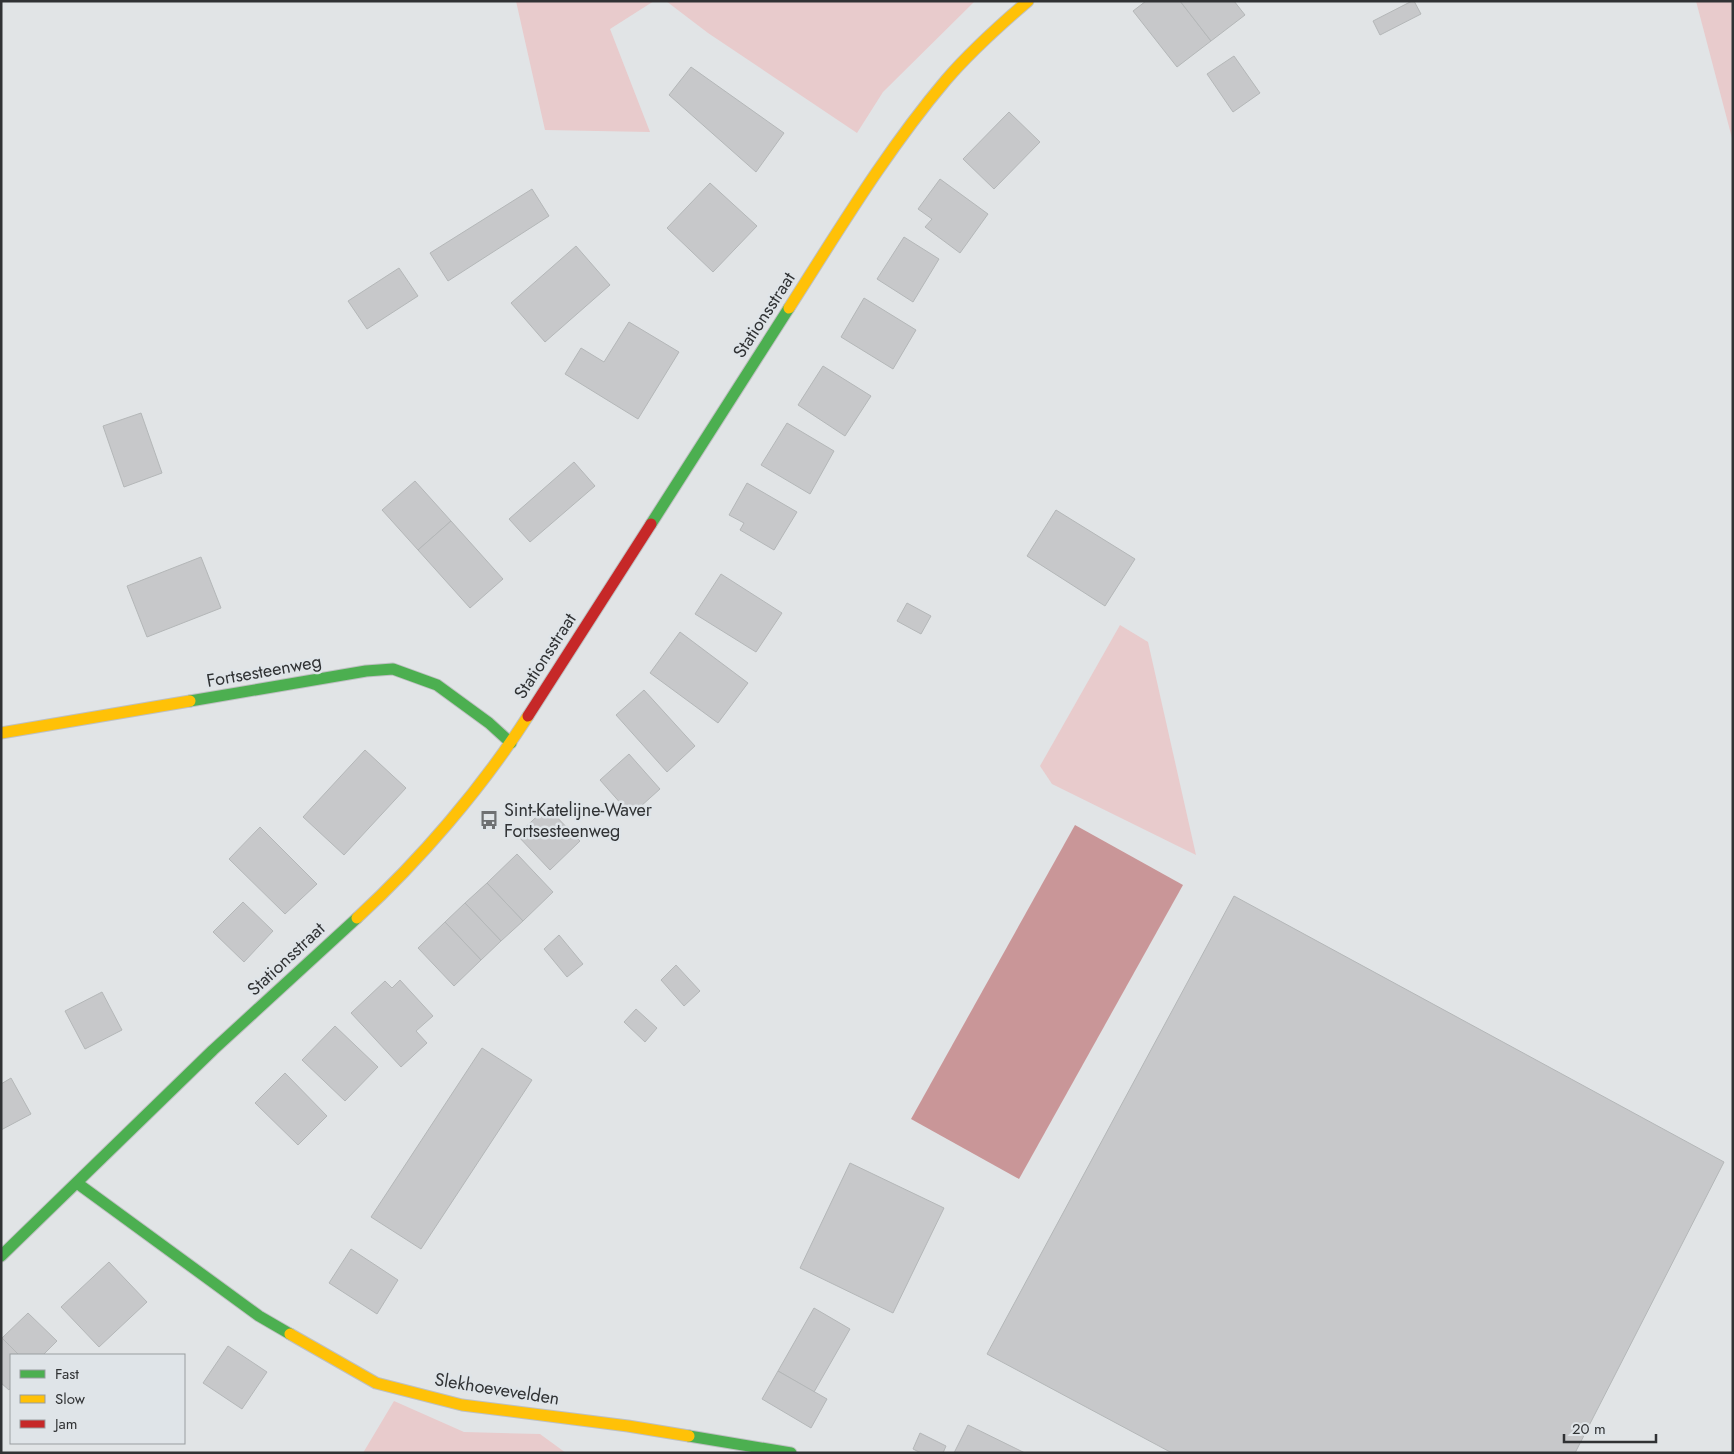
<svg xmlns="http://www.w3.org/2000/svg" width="1734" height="1454" viewBox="0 0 1734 1454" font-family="Jost,sans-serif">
  <rect width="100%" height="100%" fill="#e1e4e6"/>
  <!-- green -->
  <g fill="#e8cbcc">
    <path d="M516,1H654L610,29L650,132L545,130Z"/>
    <path d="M666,1H975L883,92L857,133L708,33Z"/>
    <path d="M1696,1H1733V142Z"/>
    <path d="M1120,625L1148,642L1196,855L1052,784L1040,766Z"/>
    <path d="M394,1401L464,1432L540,1434L566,1453H363Z"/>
  </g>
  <!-- water -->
  <path fill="#c99698" d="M1075,825L1183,885L1019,1179L911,1119Z"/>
  <!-- building -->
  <g fill="#c7c8ca" stroke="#b4b7b8">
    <path d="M1146,1H1180L1211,41L1177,67L1133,11Z"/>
    <path d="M1180,1H1234L1245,15L1211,41Z"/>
    <path d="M1412,1H1414L1421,14L1380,35L1373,21Z"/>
    <path d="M1234,56L1260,93L1233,112L1207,74Z"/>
    <path d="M691,67L784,133L756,172L669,95Z"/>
    <path d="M1009,112L1040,142L994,189L963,159Z"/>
    <path d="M940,179L988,214L960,253L925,227L932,219L918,209Z"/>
    <path d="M710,183L757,226L713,272L667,228Z"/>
    <path d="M532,189L549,216L448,281L430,253Z"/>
    <path d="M904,237L939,259L913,302L877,279Z"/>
    <path d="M576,246L610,285L545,342L511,303Z"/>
    <path d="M399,268L418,296L367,329L348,301Z"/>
    <path d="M864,298L916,330L893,369L841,337Z"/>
    <path d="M629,322L679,352L638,419L565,374L581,348L604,362Z"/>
    <path d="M823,366L871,396L845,436L798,405Z"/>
    <path d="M141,413L162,473L124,487L103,426Z"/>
    <path d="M787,423L834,451L810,494L761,465Z"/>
    <path d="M574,462L595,486L530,542L509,519Z"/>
    <path d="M415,481L451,521L418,550L382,510Z"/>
    <path d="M747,483L797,512L774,550L740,530L744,523L729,515Z"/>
    <path d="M1056,510L1135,559L1105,606L1027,556Z"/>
    <path d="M451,521L503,579L470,608L418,550Z"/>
    <path d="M201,557L221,608L147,637L127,586Z"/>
    <path d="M721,574L782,613L756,652L695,614Z"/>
    <path d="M907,603L931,616L921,634L897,621Z"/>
    <path d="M680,632L748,683L718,723L650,673Z"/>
    <path d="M644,690L695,746L667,772L616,715Z"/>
    <path d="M365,750L406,788L344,855L303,817Z"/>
    <path d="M629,754L660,789L631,815L600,780Z"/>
    <path d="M547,807L580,841L550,870L517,835Z"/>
    <path d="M260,827L317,884L285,914L229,859Z"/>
    <path d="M517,854L553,892L523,921L487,883Z"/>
    <path d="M487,883L523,921L501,941L465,903Z"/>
    <path d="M1234,896L1724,1162L1575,1453H1172L987,1354Z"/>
    <path d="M243,902L273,931L244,962L213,932Z"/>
    <path d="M465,903L501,941L481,960L445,922Z"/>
    <path d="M445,922L481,960L454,986L418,948Z"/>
    <path d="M559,935L583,964L567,977L544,949Z"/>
    <path d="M676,965L700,991L684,1006L661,980Z"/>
    <path d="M400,980L433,1016L416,1031L427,1043L401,1067L351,1013L385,981L392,988Z"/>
    <path d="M102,992L122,1030L85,1049L65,1011Z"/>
    <path d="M636,1009L657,1028L645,1042L624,1022Z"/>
    <path d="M335,1026L378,1067L345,1101L302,1060Z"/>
    <path d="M482,1048L532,1080L421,1249L371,1217Z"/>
    <path d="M285,1073L327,1116L298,1145L255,1103Z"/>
    <path d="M11,1078L31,1114L1,1130V1084Z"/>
    <path d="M850,1163L944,1208L893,1313L800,1268Z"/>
    <path d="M351,1249L398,1280L377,1314L329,1283Z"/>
    <path d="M109,1262L147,1302L99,1347L61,1307Z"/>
    <path d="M814,1308L850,1329L814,1392L778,1371Z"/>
    <path d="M28,1313L57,1341L43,1355H19L2,1338Z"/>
    <path d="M2,1338L19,1355H11V1387L9,1390L1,1383Z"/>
    <path d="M228,1346L267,1372L242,1409L203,1383Z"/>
    <path d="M778,1371L827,1399L811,1428L762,1399Z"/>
    <path d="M968,1425L1025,1453H954Z"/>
    <path d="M920,1433L946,1446L943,1453H921L913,1449Z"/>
  </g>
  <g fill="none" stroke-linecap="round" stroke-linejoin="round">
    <!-- fast casing -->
    <g stroke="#bec0c2" stroke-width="13">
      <g id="fast">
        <path d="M651,524L789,308"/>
        <path d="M190,701L366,671L393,669L437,685L489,723L511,743"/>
        <path d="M77,1183L259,1316L290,1334"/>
        <path d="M1,1256L213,1050L357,918"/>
        <path d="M689,1436L791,1453"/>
      </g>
    </g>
    <!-- slow casing -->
    <g stroke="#bec0c2" stroke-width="13">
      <g id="slow">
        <path d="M789,308C839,230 886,151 946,80C970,52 1000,25 1028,1"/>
        <path d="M1,733L190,701"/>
        <path d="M357,918C420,860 482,788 528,716"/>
        <path d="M290,1334L376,1383L462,1405L628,1426L689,1436"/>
      </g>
    </g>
    <!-- jam casing -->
    <g stroke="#bec0c2" stroke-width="13">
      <path id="jam" d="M528,716L651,524"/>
    </g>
    <!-- fast -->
    <use href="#fast" stroke="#4caf50" stroke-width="11"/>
    <!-- slow -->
    <use href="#slow" stroke="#ffc107" stroke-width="11"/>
    <!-- jam -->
    <use href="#jam" stroke="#c62828" stroke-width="11"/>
  </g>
  <!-- icons -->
  <defs>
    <g id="bus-bare" transform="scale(1.5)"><path d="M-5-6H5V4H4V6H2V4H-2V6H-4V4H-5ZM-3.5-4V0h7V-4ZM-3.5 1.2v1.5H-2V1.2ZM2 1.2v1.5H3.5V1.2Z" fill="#6e7072" stroke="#dfe4e8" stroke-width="2.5" paint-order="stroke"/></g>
  </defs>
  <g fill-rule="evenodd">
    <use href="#bus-bare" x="489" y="820"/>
  </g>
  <g text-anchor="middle" stroke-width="5" stroke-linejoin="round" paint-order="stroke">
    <!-- street labels -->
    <g font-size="18" fill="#303234" stroke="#dfe4e8">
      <text transform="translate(764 315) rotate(-57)" y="6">Stationsstraat</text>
      <text transform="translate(545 656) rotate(-57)" y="6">Stationsstraat</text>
      <text transform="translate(264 671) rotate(-10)" y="6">Fortsesteenweg</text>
      <text transform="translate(286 959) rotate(-43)" y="6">Stationsstraat</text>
      <text transform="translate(497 1389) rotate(9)" y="6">Slekhoevevelden</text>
    </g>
    <!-- poi labels -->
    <g font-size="18" fill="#303234" stroke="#dfe4e8" text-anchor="start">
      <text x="504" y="816">Sint-Katelijne-Waver<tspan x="504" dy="21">Fortsesteenweg</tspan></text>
    </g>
  </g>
  <!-- border -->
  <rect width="1734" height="1454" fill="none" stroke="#303234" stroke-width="5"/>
  <!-- legend -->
  <rect x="10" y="1354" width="175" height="90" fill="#dfe4e8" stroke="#999da0"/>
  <rect x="20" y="1370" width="25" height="8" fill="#4caf50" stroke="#999da0"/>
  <text x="55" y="1379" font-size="15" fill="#303234">Fast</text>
  <rect x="20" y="1395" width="25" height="8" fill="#ffc107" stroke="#999da0"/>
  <text x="55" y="1404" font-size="15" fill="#303234">Slow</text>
  <rect x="20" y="1420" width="25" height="8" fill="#c62828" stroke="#999da0"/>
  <text x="55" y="1429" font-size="15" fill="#303234">Jam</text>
  <!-- scale -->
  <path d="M1564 1434v8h92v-8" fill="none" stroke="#303234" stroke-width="2.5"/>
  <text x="1572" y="1434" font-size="15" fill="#303234" stroke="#dfe4e8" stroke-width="4" paint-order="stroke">20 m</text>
</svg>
